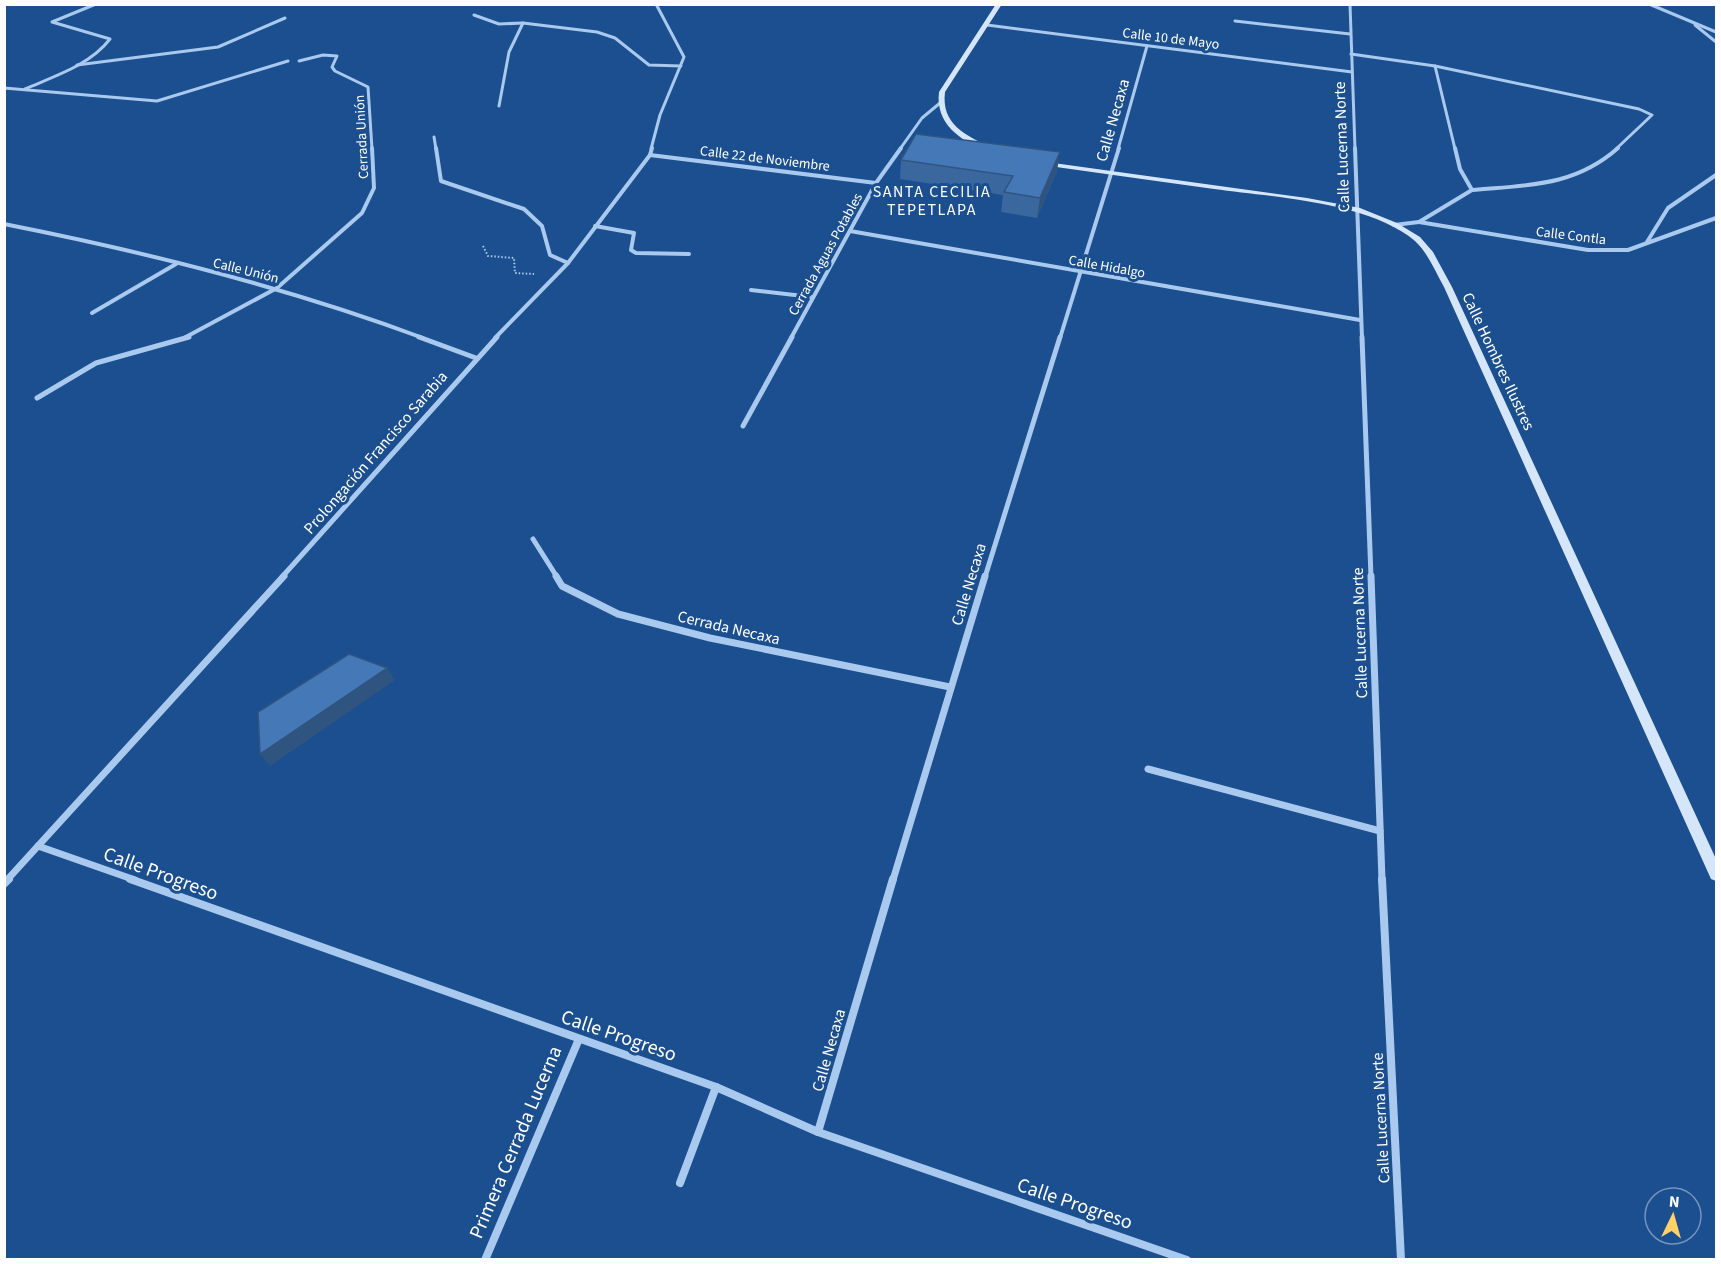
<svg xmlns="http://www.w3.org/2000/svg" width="1721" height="1264" viewBox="0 0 1721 1264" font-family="'Source Sans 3',sans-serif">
  <rect width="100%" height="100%" fill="#1b4f8f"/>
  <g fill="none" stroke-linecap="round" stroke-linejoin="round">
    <!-- path -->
    <path stroke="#a9c9ee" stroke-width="2" stroke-dasharray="1.5 2" stroke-linecap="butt" d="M483,246L488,256L514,258L515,273L534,274"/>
    <!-- street-far4 -->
    <g stroke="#a9c9ee" stroke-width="3">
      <path d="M1350,4L1355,149"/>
      <path d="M1649,4L1716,32"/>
      <path d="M474,15L499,24L523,23L597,32L615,38L649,65L681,66"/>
      <path d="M1235,21L1350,34"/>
      <path d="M987,25L1352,72"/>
      <path d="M1695,25L1716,42"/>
      <path d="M1351,54L1435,66L1639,109L1652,115L1616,149"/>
      <path d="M299,61L323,55L337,56L332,67L335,71L368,87L372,149"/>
      <path d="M77,65L218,47L285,18"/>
      <path d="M1435,66L1455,149"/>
      <path d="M4,88L157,101L288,61"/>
      <path d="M25,89C55,76 90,65 110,39L52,22L96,4"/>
      <path d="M499,106L509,52L523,23"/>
      <path d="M434,137L436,149"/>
      <path d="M651,149L660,115L684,57L656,4"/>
      <path d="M900,149L922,118L940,103"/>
      <path d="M1118,149L1147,46"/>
    </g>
    <!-- street-far3 -->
    <g stroke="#a9c9ee" stroke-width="4">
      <path d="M436,148L441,181L524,209L542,226L550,255L568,263"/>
      <path d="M1355,148L1362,338"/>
      <path d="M650,155L876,183"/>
      <path d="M1472,190C1527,185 1574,187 1618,148"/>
      <path d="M1419,222L1588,250H1628L1716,218"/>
      <path d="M4,224C146,252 287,287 423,338"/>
      <path d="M1394,225L1419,222L1472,190L1460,169L1455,148"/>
      <path d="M595,226L634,233L631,250L636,253L689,254"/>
      <path d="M850,231L1360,320"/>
      <path d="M1647,242L1668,208L1716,175"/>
      <path d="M751,290L812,297"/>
      <path d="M92,313L176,264"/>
      <path d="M184,338L277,288L362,213L374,188L372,148"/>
      <path d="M495,338L568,263L650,155L652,148"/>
      <path d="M791,338L876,183L901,148"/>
      <path d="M1060,338L1119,148"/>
    </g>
    <!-- street-far2 -->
    <g stroke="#a9c9ee" stroke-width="5">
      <path d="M419,337L476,358"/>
      <path d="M1362,337L1371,577"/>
      <path d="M37,398L96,363L189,337"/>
      <path d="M743,426L792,337"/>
      <path d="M533,539L557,577"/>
      <path d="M282,577L497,337"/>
      <path d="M985,577L1060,337"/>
    </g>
    <!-- street-far1 -->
    <g stroke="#a9c9ee" stroke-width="7">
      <path d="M556,576L562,586L618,614L710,638L950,687"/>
      <path d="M1371,576L1382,880"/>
      <path d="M1148,769L1380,831"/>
      <path d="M38,846L135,880"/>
      <path d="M7,880L284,576"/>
      <path d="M893,880L985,576"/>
    </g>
    <!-- street -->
    <g stroke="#a9c9ee" stroke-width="8">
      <path d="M130,879L716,1087L818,1132L1187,1260"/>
      <path d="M1382,879L1401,1260"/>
      <path d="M4,884L9,879"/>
      <path d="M818,1132L893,879"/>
      <path d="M680,1183L716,1087"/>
      <path d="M485,1260L579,1039"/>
    </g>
    <!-- secondary -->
    <g fill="#d6e6fa" fill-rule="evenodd">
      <path d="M996,4H1002L945,92C941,124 965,135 990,147V151H987C960,141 935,123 939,92Z"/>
      <path d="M1039,161L1307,198L1360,208L1397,223L1420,237L1433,252L1452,287L1716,859V881L1711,879L1444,287C1435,271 1428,253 1415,241C1369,202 1272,197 1214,189C1156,181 1099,173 1042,165H1039Z"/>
    </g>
  </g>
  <!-- wall -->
  <path fill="#3a679d" d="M901,160L1057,171L1037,218L1001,212L1003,195L900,179Z"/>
  <!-- shaded-wall -->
  <g fill="#305480">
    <path d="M1060,152L1057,171L1037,218L1040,198Z"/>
    <path d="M387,668L395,680L270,766L260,754Z"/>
  </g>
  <!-- building -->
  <g fill="#4478b7" stroke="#305480" stroke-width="1.5">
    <path d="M916,134L1060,152L1040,198L1004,192L1013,176L901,160Z"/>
    <path d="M349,654L387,668L260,754L258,712Z"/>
  </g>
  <g text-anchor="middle" stroke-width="6" stroke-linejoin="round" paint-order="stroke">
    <!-- far-street labels -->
    <g font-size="14" fill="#fff" stroke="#1b4f8f">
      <text transform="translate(1171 38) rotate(7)" y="5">Calle 10 de Mayo</text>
      <text transform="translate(361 137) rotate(-93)" y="5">Cerrada Unión</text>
      <text transform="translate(765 158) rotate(7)" y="5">Calle 22 de Noviembre</text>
      <text transform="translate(1571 235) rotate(7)" y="5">Calle Contla</text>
      <text transform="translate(825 254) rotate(-61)" y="5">Cerrada Aguas Potables</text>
      <text transform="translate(1107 266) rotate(10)" y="5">Calle Hidalgo</text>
      <text transform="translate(246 270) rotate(14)" y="5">Calle Unión</text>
    </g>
    <!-- street labels -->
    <g font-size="16" fill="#fff" stroke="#1b4f8f">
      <text transform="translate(1112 120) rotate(-74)" y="6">Calle Necaxa</text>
      <text transform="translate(1341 147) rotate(-92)" y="6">Calle Lucerna Norte</text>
      <text transform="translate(1499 361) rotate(65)" y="6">Calle Hombres Ilustres</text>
      <text transform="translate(375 452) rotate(-49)" y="6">Prolongación Francisco Sarabia</text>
      <text transform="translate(968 584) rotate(-73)" y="6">Calle Necaxa</text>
      <text transform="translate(729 627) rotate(13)" y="6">Cerrada Necaxa</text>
      <text transform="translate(1359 633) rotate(-92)" y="6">Calle Lucerna Norte</text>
      <text transform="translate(828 1050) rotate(-74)" y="6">Calle Necaxa</text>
      <text transform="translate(1380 1118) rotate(-93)" y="6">Calle Lucerna Norte</text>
    </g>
    <!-- far-quarter labels -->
    <g font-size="16" letter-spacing="1.5" fill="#fff" stroke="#1b4f8f">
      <text x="932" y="197">SANTA CECILIA<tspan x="932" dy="18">TEPETLAPA</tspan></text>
    </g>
    <!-- near-street labels -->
    <g font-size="20" fill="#fff" stroke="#1b4f8f">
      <text transform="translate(161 873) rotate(20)" y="7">Calle Progreso</text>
      <text transform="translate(619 1035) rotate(19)" y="7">Calle Progreso</text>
      <text transform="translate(515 1142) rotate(-67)" y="7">Primera Cerrada Lucerna</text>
      <text transform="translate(1075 1203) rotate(19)" y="7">Calle Progreso</text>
    </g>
  </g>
  <!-- border -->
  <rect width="1721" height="1264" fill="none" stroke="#ffffff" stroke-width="12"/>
  <!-- north arrow -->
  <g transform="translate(1673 1216) rotate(5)"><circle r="28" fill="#1b4f8f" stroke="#7695bc" stroke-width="1.5"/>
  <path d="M0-4.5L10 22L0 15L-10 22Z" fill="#ffd166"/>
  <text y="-9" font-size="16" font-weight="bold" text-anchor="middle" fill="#ffffff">N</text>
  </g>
</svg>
